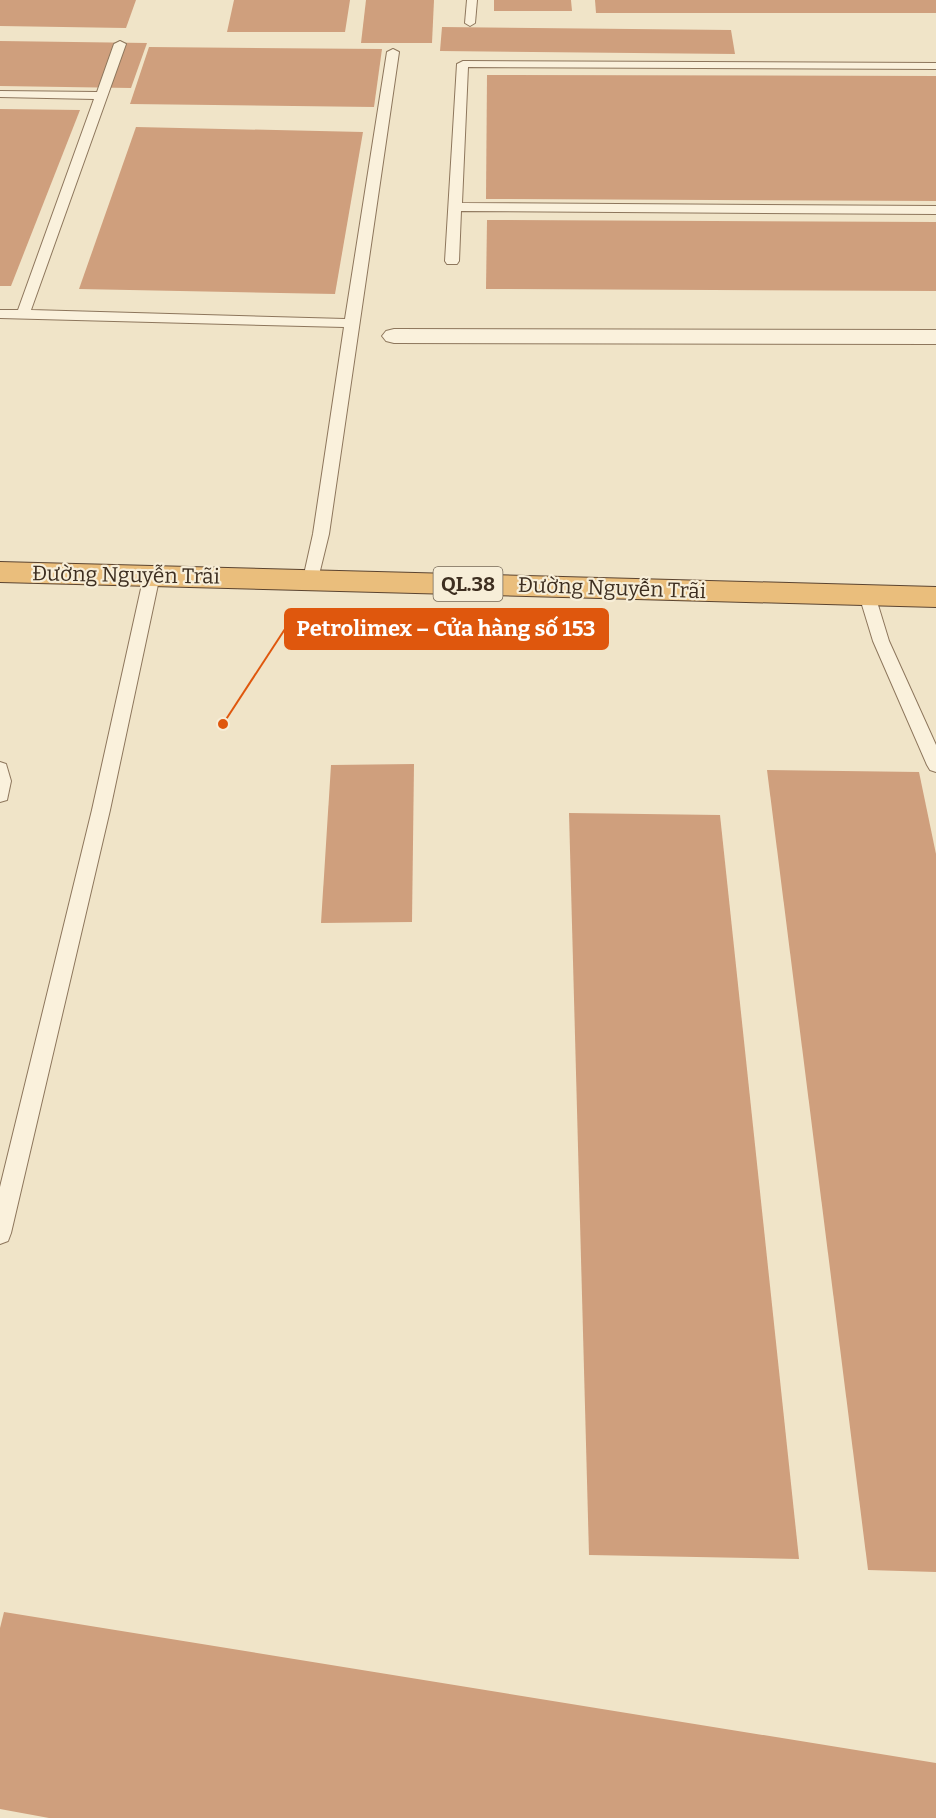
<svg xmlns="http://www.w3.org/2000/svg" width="936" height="1818" viewBox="0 0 936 1818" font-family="Bitter,serif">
  <rect width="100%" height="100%" fill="#f0e4c8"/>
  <!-- building -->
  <g fill="#cf9f7d">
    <path d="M0,0H136L126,28L0,26Z"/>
    <path d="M234,0H350L345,32H227Z"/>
    <path d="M366,0H434L432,43H361Z"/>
    <path d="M494,0H571L572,11H494Z"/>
    <path d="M595,0H936V13H596Z"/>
    <path d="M442,27L731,30L735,54L440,51Z"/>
    <path d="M0,41L147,43L131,88L0,86Z"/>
    <path d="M149,47L382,49L374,107L130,104Z"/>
    <path d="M487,75L936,76V201L486,199Z"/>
    <path d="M0,109L80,110L11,286H0Z"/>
    <path d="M136,127L363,132L335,294L79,289Z"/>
    <path d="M487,220L936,222V291L486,289Z"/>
    <path d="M414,764L412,922L321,923L331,765Z"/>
    <path d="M767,770L919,772L936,854V1572L868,1570Z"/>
    <path d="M569,813L720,815L799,1559L589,1555Z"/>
    <path d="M4,1612L936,1763V1818H49L0,1809V1628Z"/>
  </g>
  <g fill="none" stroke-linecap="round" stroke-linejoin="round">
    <!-- service casing -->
    <g stroke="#8d765c" stroke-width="2">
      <g id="service">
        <path d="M467,0H477L475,23L470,26L465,23Z"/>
        <path d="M120,41L126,44L31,310L345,319L387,52L393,49L399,52L329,534L317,583H305L303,579L313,534L344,327L0,318V310H18L94,99L0,97V91L97,92L114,44Z"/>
        <path d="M463,61L936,63V69L468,67L462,203L936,206V214L461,211L459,261L457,264H447L445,261L457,64Z"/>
        <path d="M152,569L158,571L160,575L110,810L11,1233L8,1241L0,1244V1187L92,810L144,575L146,571Z"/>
        <path d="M867,589L873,591L875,595L889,641L936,745V772L930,770L927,765L873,641L859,595L861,591Z"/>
        <path d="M0,762L6,764L11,781L7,800L0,802Z"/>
      </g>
    </g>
    <!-- minor casing -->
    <g stroke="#8d765c" stroke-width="2">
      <path id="minor" d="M394,329L936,330V344L394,343L386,341L382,336L386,331Z"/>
    </g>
    <!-- trunk casing -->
    <g stroke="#5b4430" stroke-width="2">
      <path id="trunk" d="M0,562L936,587V607L0,582Z"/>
    </g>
    <!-- service -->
    <use href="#service" fill="#faf1dc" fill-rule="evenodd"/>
    <!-- minor -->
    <use href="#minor" fill="#faf1dc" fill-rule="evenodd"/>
    <!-- trunk -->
    <use href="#trunk" fill="#eabe7c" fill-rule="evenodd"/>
  </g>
  <g text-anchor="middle" stroke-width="4.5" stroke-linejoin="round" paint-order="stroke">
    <!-- shield labels -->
    <rect fill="#f7eed8" stroke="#756857" stroke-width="1.5" x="433.5" y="567" width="69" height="34" rx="4.5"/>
    <g font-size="20" font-weight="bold" fill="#3d2e20">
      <text x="468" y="591">QL.38</text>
    </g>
    <!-- street labels -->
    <g font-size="21" fill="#3d2e20" stroke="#f7eed8">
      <text transform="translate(126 575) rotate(1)" y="7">Đường Nguyễn Trãi</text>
      <text transform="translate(612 588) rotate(2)" y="7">Đường Nguyễn Trãi</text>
    </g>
  </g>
  <!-- callouts -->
  <path fill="none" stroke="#df570d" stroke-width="2" d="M223 724L285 629"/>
  <circle fill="#df570d" stroke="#f7eed8" stroke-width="2" cx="223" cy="724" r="6"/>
  <rect fill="#df570d" stroke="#df570d" stroke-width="2" x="285" y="609" width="323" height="40" rx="6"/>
  <g font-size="22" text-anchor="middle" font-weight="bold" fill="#fff">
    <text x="446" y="636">Petrolimex – Cửa hàng số 153</text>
  </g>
</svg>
